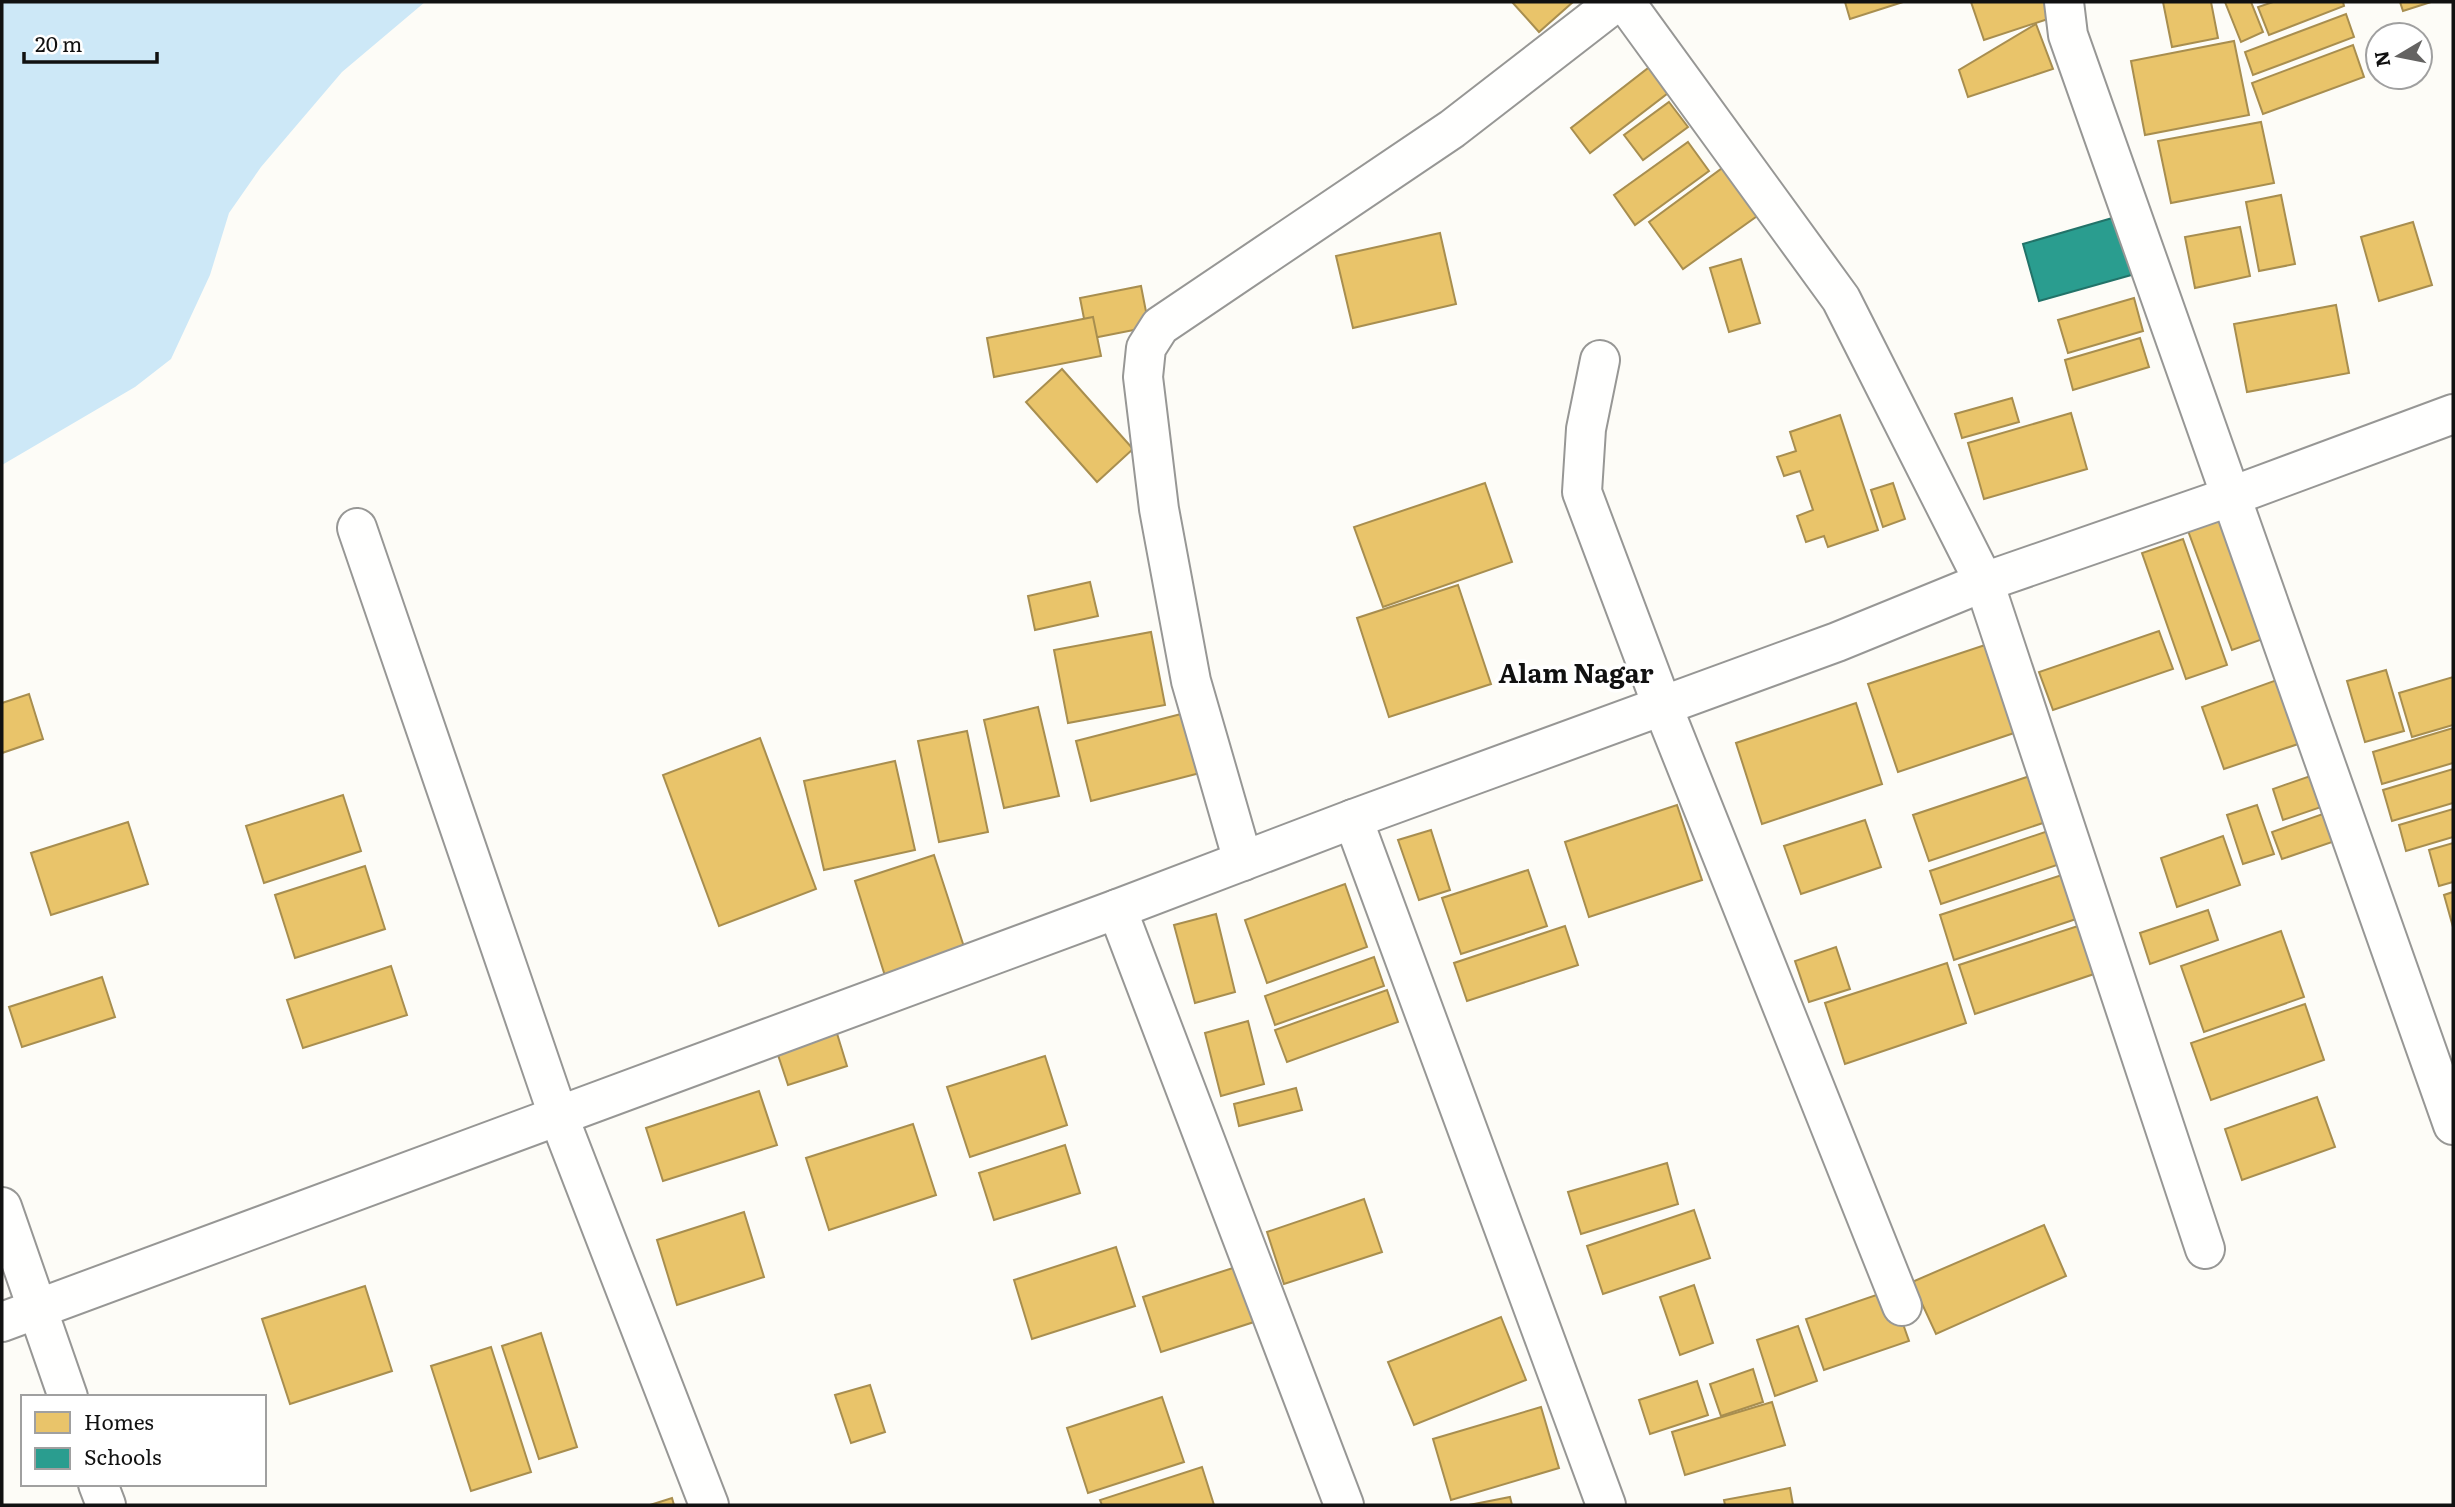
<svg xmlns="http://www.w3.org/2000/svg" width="2455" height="1507" viewBox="0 0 2455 1507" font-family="Literata,serif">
  <rect width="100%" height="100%" fill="#fdfcf7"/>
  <!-- water -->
  <path fill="#cde8f7" d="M2,2H425L342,72L261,167L229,213L210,275L171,359L135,387L2,465Z"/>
  <!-- homes -->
  <g fill="#e9c46a" stroke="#a88e4f" stroke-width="2">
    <path d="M1512,2H1573L1539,32Z"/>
    <path d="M1845,2H1903L1850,19Z"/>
    <path d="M1971,2H2049L2054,17L1984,40Z"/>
    <path d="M2163,2H2211L2218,38L2172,47Z"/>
    <path d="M2225,2H2251L2263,32L2241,42Z"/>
    <path d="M2273,2H2343L2344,6L2269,35L2258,7Z"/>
    <path d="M2400,2H2431L2403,11Z"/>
    <path d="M2346,14L2354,37L2253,75L2245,52Z"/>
    <path d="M2036,24L2053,69L1968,97L1959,70Z"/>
    <path d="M2234,41L2249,115L2145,135L2131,61Z"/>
    <path d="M2353,45L2364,77L2263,114L2252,83Z"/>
    <path d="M1652,65L1672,90L1590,153L1571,128Z"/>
    <path d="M1669,102L1688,127L1643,160L1624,135Z"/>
    <path d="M2261,122L2274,183L2171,203L2158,141Z"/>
    <path d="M1688,142L1709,171L1635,225L1614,195Z"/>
    <path d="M1725,166L1760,214L1683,269L1649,222Z"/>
    <path d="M2281,195L2295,264L2259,271L2246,202Z"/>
    <path d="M2413,222L2432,285L2379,301L2361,237Z"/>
    <path d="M2240,227L2250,276L2195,288L2185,237Z"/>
    <path d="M1440,233L1456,304L1353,328L1336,256Z"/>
    <path d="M1741,259L1760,323L1729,332L1710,268Z"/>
    <path d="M1141,286L1149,327L1088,339L1080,298Z"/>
    <path d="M2134,298L2143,331L2068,353L2058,320Z"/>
    <path d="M2336,305L2349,373L2247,392L2234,324Z"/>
    <path d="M1093,317L1101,356L994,377L987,338Z"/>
    <path d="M2140,338L2149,367L2073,390L2065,360Z"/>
    <path d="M1062,369L1133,449L1097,482L1026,402Z"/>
    <path d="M2012,398L2019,422L1962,438L1955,414Z"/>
    <path d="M2071,413L2087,469L1984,499L1968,443Z"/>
    <path d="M1840,415L1878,530L1828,547L1824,536L1806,542L1797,516L1813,510L1800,471L1784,476L1777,457L1796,451L1790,432Z"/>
    <path d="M1485,483L1512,562L1383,607L1354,527Z"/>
    <path d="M1893,483L1905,519L1883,527L1871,490Z"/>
    <path d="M2219,516L2263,639L2232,650L2187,528Z"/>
    <path d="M2183,539L2227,665L2186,679L2142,553Z"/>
    <path d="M1090,582L1098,616L1035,630L1028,596Z"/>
    <path d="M1458,585L1491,684L1389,717L1357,618Z"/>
    <path d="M2159,631L2173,669L2053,710L2039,672Z"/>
    <path d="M1151,632L1165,705L1068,723L1054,650Z"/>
    <path d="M1988,644L2017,732L1898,772L1868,684Z"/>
    <path d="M2386,670L2404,731L2365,742L2347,681Z"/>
    <path d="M2288,676L2310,740L2224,769L2202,707Z"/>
    <path d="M2453,677V725L2412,737L2399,693Z"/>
    <path d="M29,694L43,739L2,753V703Z"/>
    <path d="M1856,703L1882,784L1762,824L1736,743Z"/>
    <path d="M1038,707L1059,796L1004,808L984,720Z"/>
    <path d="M1185,713L1200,773L1091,801L1076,741Z"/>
    <path d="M2453,728V763L2382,784L2373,752Z"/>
    <path d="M967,731L988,832L939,842L918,741Z"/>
    <path d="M760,738L816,889L719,926L663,775Z"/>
    <path d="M895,761L915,850L824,870L804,781Z"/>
    <path d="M2453,769V803L2392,821L2383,790Z"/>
    <path d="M2039,773L2055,819L1929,861L1913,815Z"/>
    <path d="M2319,773L2330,804L2283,820L2273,789Z"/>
    <path d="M343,795L361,851L264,883L246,826Z"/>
    <path d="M1677,805L1702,880L1589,917L1565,842Z"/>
    <path d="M2257,805L2274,854L2243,864L2227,815Z"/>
    <path d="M2337,809L2347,837L2282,859L2272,832Z"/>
    <path d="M2453,809V837L2406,851L2399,825Z"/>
    <path d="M1865,820L1881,867L1801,894L1784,846Z"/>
    <path d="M128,822L148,884L51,915L31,853Z"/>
    <path d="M1431,830L1450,890L1419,900L1398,840Z"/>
    <path d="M2051,830L2063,863L1941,904L1930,871Z"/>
    <path d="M2223,836L2240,885L2177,907L2161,858Z"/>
    <path d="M2453,843V882L2439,886L2429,850Z"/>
    <path d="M934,855L966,953L886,979L855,881Z"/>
    <path d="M365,866L385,929L295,958L275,895Z"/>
    <path d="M1528,870L1547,926L1461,954L1442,898Z"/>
    <path d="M2068,873L2082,917L1954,960L1940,915Z"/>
    <path d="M1345,884L1367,947L1267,983L1245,920Z"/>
    <path d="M2453,892V927L2444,895Z"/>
    <path d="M2208,910L2218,940L2150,964L2140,933Z"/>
    <path d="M1216,914L1235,992L1195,1003L1174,925Z"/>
    <path d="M2081,925L2097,973L1975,1014L1959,965Z"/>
    <path d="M1565,926L1578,965L1467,1001L1454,963Z"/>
    <path d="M2281,931L2304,997L2204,1032L2181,966Z"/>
    <path d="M1836,947L1850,989L1809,1002L1795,961Z"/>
    <path d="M1374,957L1384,986L1275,1025L1265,996Z"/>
    <path d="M1947,963L1966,1023L1845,1064L1825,1003Z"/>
    <path d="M391,966L407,1015L303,1048L287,1000Z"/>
    <path d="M102,977L115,1017L22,1047L9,1007Z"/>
    <path d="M1387,990L1398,1022L1287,1062L1275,1030Z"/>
    <path d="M2305,1004L2324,1060L2211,1100L2191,1043Z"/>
    <path d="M1248,1021L1264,1084L1221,1096L1205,1033Z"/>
    <path d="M835,1027L847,1066L788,1085L775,1046Z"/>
    <path d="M1045,1056L1067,1125L970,1157L947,1087Z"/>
    <path d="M1296,1088L1302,1110L1239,1126L1234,1104Z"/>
    <path d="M759,1091L777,1145L663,1181L646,1128Z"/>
    <path d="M2317,1097L2335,1147L2242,1180L2225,1129Z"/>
    <path d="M913,1124L936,1195L829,1230L806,1158Z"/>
    <path d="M1065,1145L1080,1193L994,1220L979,1173Z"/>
    <path d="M1667,1163L1678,1204L1581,1234L1568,1192Z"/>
    <path d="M1364,1199L1382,1252L1284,1284L1267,1232Z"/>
    <path d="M1694,1210L1710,1258L1603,1294L1587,1246Z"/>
    <path d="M744,1212L764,1277L677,1305L657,1240Z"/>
    <path d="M2044,1225L2066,1276L1936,1334L1912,1282Z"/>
    <path d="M1116,1247L1135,1306L1032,1339L1014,1280Z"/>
    <path d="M1236,1267L1254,1322L1161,1352L1143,1297Z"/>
    <path d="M1694,1285L1713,1343L1680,1355L1660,1297Z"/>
    <path d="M365,1286L392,1371L290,1404L262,1319Z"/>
    <path d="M1891,1290L1909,1341L1824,1370L1806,1319Z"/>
    <path d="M1501,1317L1526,1380L1414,1425L1388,1362Z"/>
    <path d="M1798,1326L1817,1381L1775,1396L1757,1340Z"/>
    <path d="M541,1333L577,1447L539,1459L502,1346Z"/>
    <path d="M491,1347L531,1472L471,1491L431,1366Z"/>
    <path d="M1753,1369L1763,1402L1721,1416L1710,1384Z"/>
    <path d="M1697,1381L1708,1415L1650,1434L1639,1400Z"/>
    <path d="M870,1385L885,1432L851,1443L835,1395Z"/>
    <path d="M1162,1397L1184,1462L1088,1493L1067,1428Z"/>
    <path d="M1772,1402L1785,1445L1685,1475L1672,1432Z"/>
    <path d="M1541,1407L1559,1468L1451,1500L1433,1439Z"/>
    <path d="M1202,1467L1214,1505H1102L1100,1500Z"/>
    <path d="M1790,1488L1793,1505H1725L1724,1500Z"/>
    <path d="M1510,1497L1512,1505H1469Z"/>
    <path d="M672,1498L674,1505H650Z"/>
  </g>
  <!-- schools -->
  <path fill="#2a9d8f" stroke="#227369" stroke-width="2" d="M2126,214L2142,272L2039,301L2023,244Z"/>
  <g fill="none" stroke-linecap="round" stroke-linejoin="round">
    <!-- street casing -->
    <g stroke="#979795" stroke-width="42">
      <g id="street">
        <path d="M1625,2L1841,299L1984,582L2205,1249"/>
        <path d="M2064,2L2068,35L2453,1125"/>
        <path d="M1600,360L1586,429L1582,492L1662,705L1902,1306"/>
        <path d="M357,528L558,1115L709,1505"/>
        <path d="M1353,819L1606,1505"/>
        <path d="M1243,861L1191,681L1159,509L1143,377L1146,348L1160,326L1452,129L1616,2"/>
        <path d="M1117,909L1344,1505"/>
        <path d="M2,1207L68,1397"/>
        <path d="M2,1322L1117,909L1353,819L1837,642L1984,582L2232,496L2453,414"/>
        <path d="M98,1484L106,1505"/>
      </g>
    </g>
    <!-- street -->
    <use href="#street" stroke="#fffffe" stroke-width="38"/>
  </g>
  <g text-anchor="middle" stroke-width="7" stroke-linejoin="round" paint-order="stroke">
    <!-- quarter labels -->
    <g font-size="26" font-weight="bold" fill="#111" stroke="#fff">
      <text x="1576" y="683">Alam Nagar</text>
    </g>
  </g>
  <!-- border -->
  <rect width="2455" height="1507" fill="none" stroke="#111111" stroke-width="7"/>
  <!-- legend -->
  <rect x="21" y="1395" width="245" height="91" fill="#ffffff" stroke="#a0a0a0" stroke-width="2"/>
  <rect x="35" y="1412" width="35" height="21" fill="#e9c46a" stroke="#a0a0a0" stroke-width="2"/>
  <text x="84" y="1430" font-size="21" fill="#111111">Homes</text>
  <rect x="35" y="1448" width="35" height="21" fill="#2a9d8f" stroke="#a0a0a0" stroke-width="2"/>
  <text x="84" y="1465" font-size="21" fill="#111111">Schools</text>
  <!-- north arrow -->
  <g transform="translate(2399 56) rotate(260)"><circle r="33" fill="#ffffff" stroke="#a0a0a0" stroke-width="2"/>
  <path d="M0-5L12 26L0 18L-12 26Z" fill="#646362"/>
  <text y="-10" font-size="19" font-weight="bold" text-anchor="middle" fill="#111111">N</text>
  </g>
  <!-- scale -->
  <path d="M24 52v10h133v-10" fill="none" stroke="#111111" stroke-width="3.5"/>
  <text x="35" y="52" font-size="21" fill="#111111" stroke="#ffffff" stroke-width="5" paint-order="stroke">20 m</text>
</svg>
